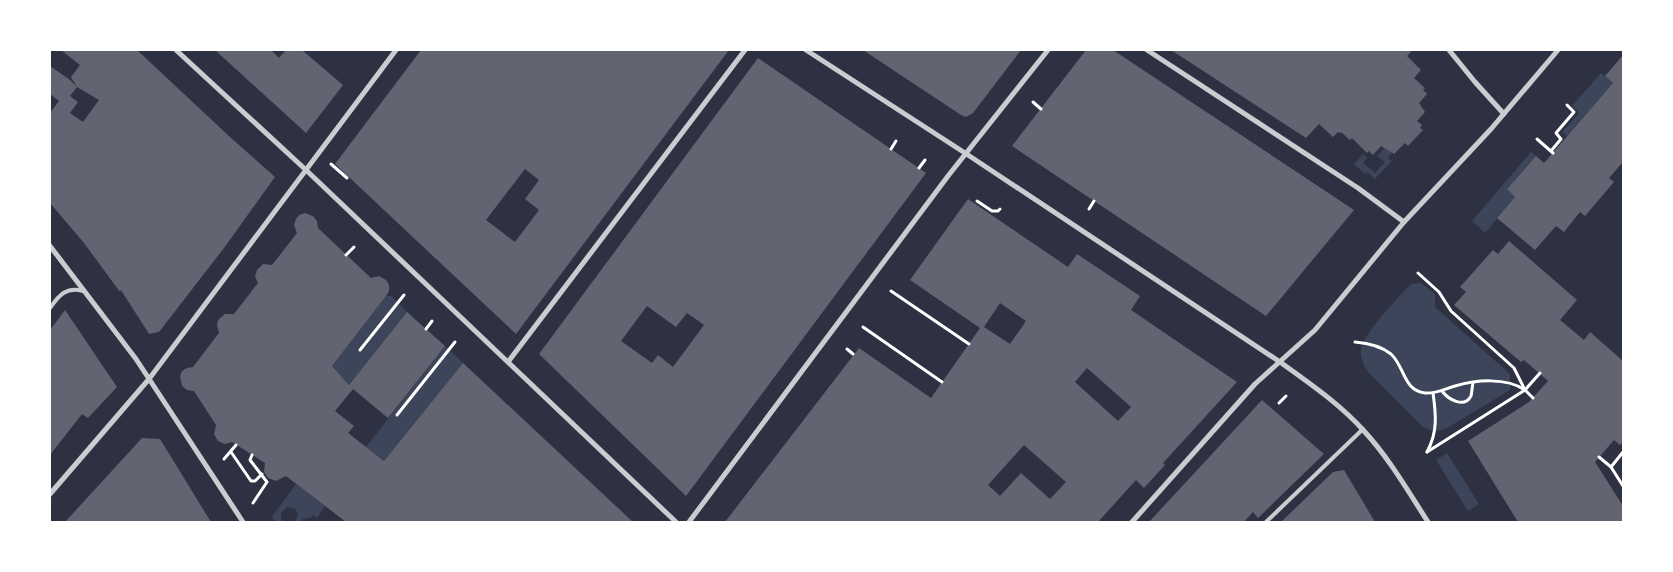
<svg xmlns="http://www.w3.org/2000/svg" width="1673" height="572" viewBox="0 0 1673 572" font-family="'Asap Condensed',sans-serif">
  <rect width="100%" height="100%" fill="#2d3142"/>
  <!-- green -->
  <g fill="#3c4559">
    <path d="M1601,73L1613,83L1567,136L1562,132L1579,113L1572,106Z"/>
    <path d="M1385,148L1392,153L1388,158L1392,161L1375,179L1367,172L1365,174L1354,164L1363,154L1367,158L1363,163L1375,173L1385,162L1377,156Z"/>
    <path d="M1531,152L1536,156L1507,189L1515,197L1485,233L1472,221Z"/>
    <path d="M1421,283L1435,294V307L1510,374V390L1449,427C1438,432 1433,432 1422,426L1368,372C1364,366 1360,358 1361,350C1364,332 1398,298 1411,284Z"/>
    <path d="M386,296H391L407,312L349,385L332,366Z"/>
    <path d="M445,346L463,363L384,461L366,447Z"/>
    <path d="M1447,453L1479,504L1468,511L1436,460Z"/>
    <path d="M296,484L325,506L317,518L313,515L311,518L303,519L300,522H295L298,514L295,509L287,507L281,513V519L283,522H276L272,517Z"/>
  </g>
  <!-- building -->
  <g fill="#626471" fill-rule="evenodd">
    <path d="M61,50H137L230,137L275,177L224,248L159,332L149,334L121,290L120,292L84,243L50,203V113L59,101L50,94V66L70,80L77,87L71,77L80,65ZM77,87L99,100L83,122L70,113L78,102L70,96Z"/>
    <path d="M215,50H271L279,58L286,50H302L343,85L306,133Z"/>
    <path d="M421,50H729L516,334L335,164ZM525,169L539,180L525,199L539,210L515,242L486,220Z"/>
    <path d="M863,50H1021L973,113L966,117L961,115Z"/>
    <path d="M1086,50H1113L1354,210L1266,316L1012,146Z"/>
    <path d="M1171,50H1409L1411,52L1407,56L1421,70L1414,78L1425,88L1423,90L1427,94L1419,103L1425,112L1417,121L1422,125L1420,128L1423,130L1408,146L1405,143L1394,154L1381,146L1373,155L1369,151L1367,153L1352,138L1350,140L1341,132L1340,133L1338,132L1333,137L1319,124L1306,138Z"/>
    <path d="M1623,55V162L1609,178L1614,182L1585,216L1580,212L1564,232L1556,226L1535,250L1497,218L1515,197L1507,189L1536,156L1544,163L1613,83L1605,76Z"/>
    <path d="M758,58L926,173L686,496L539,354ZM647,306L676,327L687,313L704,325L673,367L658,355L652,363L621,341Z"/>
    <path d="M968,199L1068,267L1077,254L1140,296L1131,310L1237,382L1163,463L1165,465L1144,488L1136,480L1098,522H725L859,348L931,398L980,328L910,280ZM1000,303L1026,321L1010,344L984,327ZM1087,368L1131,407L1118,421L1075,382ZM1024,445L1066,482L1050,499L1021,473L1000,496L988,485Z"/>
    <path d="M305,213L313,216L317,221L318,228L371,278L379,276L386,280L389,285V291L386,296L332,366L349,385L407,312L445,346L388,418L353,389L335,411L354,426L348,433L384,461L463,363L633,522H346L286,476L276,481L268,478L264,472L265,463L232,442L225,444L218,441L214,434L216,425L194,391L187,390L182,386L180,376L182,371L187,368L193,367L219,333L217,325L218,320L225,314H234L258,283L255,276L257,270L263,264L272,265L297,233L294,225L296,219L299,215Z"/>
    <path d="M1509,241L1577,300L1560,320L1584,340L1590,332L1623,361V442L1620,445L1614,440L1595,462L1623,506V522H1518L1468,441L1529,402L1548,381L1524,360L1521,362L1454,305L1466,292L1460,287L1493,250L1498,254Z"/>
    <path d="M65,310L117,387L88,418L82,414L50,455V330Z"/>
    <path d="M1262,400L1324,454L1258,518L1253,512L1244,522H1149Z"/>
    <path d="M142,438L160,439L211,522H65Z"/>
    <path d="M1344,470L1375,522H1281L1333,472Z"/>
  </g>
  <g fill="none" stroke-linecap="round" stroke-linejoin="round">
    <!-- path -->
    <g stroke="#fff" stroke-width="3">
      <path d="M1033,102L1041,109"/>
      <path d="M1537,139L1553,153"/>
      <path d="M891,149L896,141"/>
      <path d="M1551,151L1561,139L1556,133L1574,112L1567,105"/>
      <path d="M331,164L347,178"/>
      <path d="M919,168L925,160"/>
      <path d="M977,201L992,211H998L1000,209"/>
      <path d="M1089,209L1094,201"/>
      <path d="M346,255L354,247"/>
      <path d="M1418,273L1439,292L1451,311L1514,368L1525,390L1533,398"/>
      <path d="M891,291L969,344"/>
      <path d="M863,327L942,382"/>
      <path d="M426,329L432,321"/>
      <path d="M1355,342C1367,343 1381,346 1391,354C1405,367 1403,390 1425,393C1436,394 1444,389 1455,386C1476,380 1506,377 1525,390"/>
      <path d="M847,349L853,354"/>
      <path d="M360,350L404,295"/>
      <path d="M1442,391C1448,399 1464,409 1471,396C1472,392 1472,387 1473,383"/>
      <path d="M1279,403L1286,396"/>
      <path d="M397,415L455,342"/>
      <path d="M231,452L251,481H255L262,474"/>
      <path d="M1427,452L1525,390L1540,373"/>
      <path d="M1427,452C1438,432 1436,414 1433,393"/>
      <path d="M252,455L250,460L267,482L253,503"/>
      <path d="M1599,457L1611,467L1623,486"/>
      <path d="M224,459L236,445"/>
      <path d="M1611,467L1623,452"/>
    </g>
    <!-- service -->
    <g stroke="#caccd0" stroke-width="4">
      <path d="M50,308C59,295 67,286 83,291"/>
      <path d="M1266,522L1363,429"/>
    </g>
    <!-- minor -->
    <g stroke="#caccd0" stroke-width="5">
      <path d="M176,50L306,170L676,522"/>
      <path d="M806,50L965,153L1280,362C1309,383 1340,404 1364,431C1389,458 1408,491 1428,522"/>
      <path d="M1147,50L1358,188L1404,222"/>
      <path d="M1449,50L1475,82L1504,114"/>
      <path d="M50,246L136,359L243,522"/>
      <path d="M508,362L745,50"/>
      <path d="M50,494L149,379L396,50"/>
      <path d="M689,522L948,176L1048,50"/>
      <path d="M1132,522L1255,384L1315,330L1404,222L1491,129L1558,50"/>
    </g>
  </g>
  <!-- border -->
  <rect width="1673" height="572" fill="none" stroke="#ffffff" stroke-width="102"/>
</svg>
